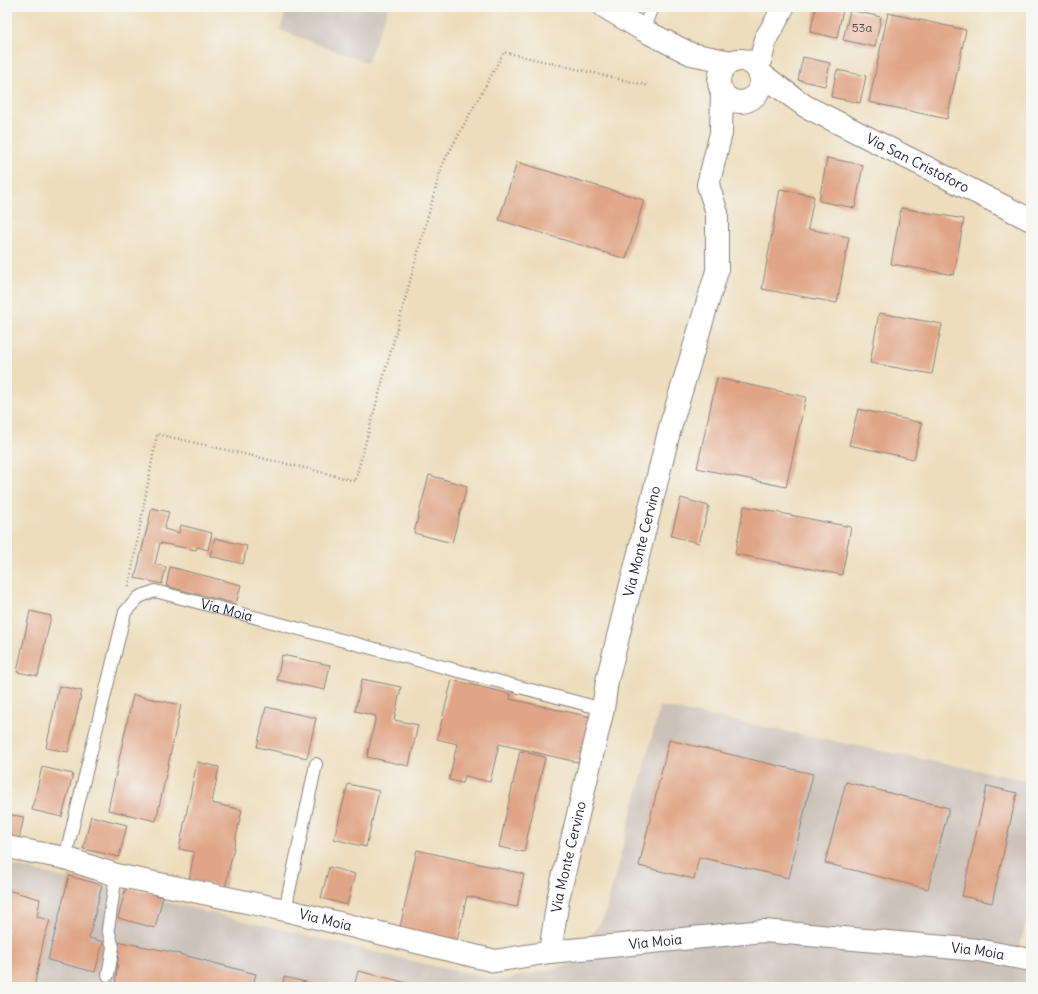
<svg xmlns="http://www.w3.org/2000/svg" width="1038" height="994" viewBox="0 0 1038 994" font-family="Delius,sans-serif">
  <rect width="100%" height="100%" fill="#f6f6f2"/>
  <filter id="ink" filterUnits="userSpaceOnUse"><feTurbulence type="fractalNoise" baseFrequency=".025" numOctaves="2"/><feDisplacementMap in="SourceGraphic" scale="8" xChannelSelector="R" yChannelSelector="G"/><feConvolveMatrix kernelMatrix="1 2 1 2 8 2 1 2 1" color-interpolation-filters="sRGB"/></filter>
  <filter id="wash" filterUnits="userSpaceOnUse"><feTurbulence type="fractalNoise" baseFrequency=".012" numOctaves="4" result="noise"/><feDisplacementMap in="SourceGraphic" scale="16" xChannelSelector="R" yChannelSelector="G"/><feGaussianBlur stdDeviation="0.9" result="paint"/><feColorMatrix in="noise" values="0 0 0 0 0 0 0 0 0 0 0 0 0 0 0 0 0 1.4 0 .05"/><feComposite in="paint" operator="in"/></filter>
  <g filter="url(#wash)">
    <rect width="100%" height="100%" fill="#edddbc"/>
    <!-- industrial -->
    <g fill="#ccc2b9">
      <path d="M287,7H389L367,63L280,30Z"/>
      <path d="M660,706L1031,781V904L1014,967L1031,971V987H7V864L446,969L504,980L572,964L604,917Z"/>
    </g>
    <g id="blocks">
      <!-- building -->
      <g fill="#e0a586">
        <path d="M816,7H831L843,9L837,38L810,32Z"/>
        <path d="M850,10L881,17L875,47L843,40Z"/>
        <path d="M888,13L966,30L947,119L869,102Z"/>
        <path d="M803,57L830,63L825,86L798,80Z"/>
        <path d="M837,70L866,76L860,103L831,97Z"/>
        <path d="M827,158L863,165L855,208L819,201Z"/>
        <path d="M517,162L644,200L626,259L499,220Z"/>
        <path d="M780,189L814,196L808,229L849,237L837,303L762,289Z"/>
        <path d="M901,208L964,219L954,275L891,264Z"/>
        <path d="M879,313L942,324L932,374L870,363Z"/>
        <path d="M717,378L806,397L786,487L697,468Z"/>
        <path d="M858,409L922,423L914,459L849,445Z"/>
        <path d="M429,475L467,486L452,543L414,533Z"/>
        <path d="M681,498L709,506L699,543L671,536Z"/>
        <path d="M744,506L851,527L842,575L735,554Z"/>
        <path d="M152,508L169,512L164,529L179,533L181,525L212,533L208,550L197,547L196,550L160,543L155,564L166,567L162,584L135,578Z"/>
        <path d="M215,538L247,546L243,564L210,556Z"/>
        <path d="M170,567L241,585L236,604L166,586Z"/>
        <path d="M30,611L51,616L38,676L17,672Z"/>
        <path d="M282,655L330,665L325,690L277,680Z"/>
        <path d="M362,679L401,687L394,720L418,725L409,766L367,757L376,716L355,711Z"/>
        <path d="M452,680L511,694L510,699L591,717L581,763L499,744L490,782L465,776L463,783L449,780L457,744L437,739Z"/>
        <path d="M59,686L82,691L68,752L46,748Z"/>
        <path d="M133,695L181,705L156,821L108,810Z"/>
        <path d="M266,707L316,718L307,758L257,747Z"/>
        <path d="M669,740L813,774L789,878L699,857L694,879L639,866Z"/>
        <path d="M520,751L545,757L524,852L499,847Z"/>
        <path d="M197,762L219,767L212,803L242,810L225,888L189,880L194,852L179,849Z"/>
        <path d="M42,767L73,774L62,817L32,810Z"/>
        <path d="M846,782L949,808L928,889L825,863Z"/>
        <path d="M348,784L379,791L366,847L334,839Z"/>
        <path d="M987,786L1017,793L992,903L962,896Z"/>
        <path d="M7,814L24,817L18,843L7,840Z"/>
        <path d="M91,816L127,825L119,857L83,849Z"/>
        <path d="M417,850L524,874L517,907L467,896L457,940L400,927Z"/>
        <path d="M329,867L355,874L347,905L321,898Z"/>
        <path d="M69,876L102,885L89,938L103,942L95,972L48,960Z"/>
        <path d="M126,887L163,897L155,928L118,918Z"/>
        <path d="M7,890L40,899L37,917L50,920L44,939L34,987H7Z"/>
        <path d="M120,942L172,952L256,974L252,987H115Z"/>
        <path d="M358,971L420,986V987H354Z"/>
        <path d="M284,977L323,986V987H282Z"/>
      </g>
    </g>
  </g>
  <g filter="url(#ink)">
    <use href="#blocks" fill-opacity="0" stroke="#88807c" stroke-width="1"/>
    <g fill="none" stroke-linecap="round" stroke-linejoin="round">
      <!-- lane casing -->
      <g stroke="#88807c" stroke-width="14">
        <g id="lane">
          <path d="M643,30L652,7"/>
          <path id="s1" d="M65,858L125,612L139,597L155,591L603,709"/>
          <path d="M285,910L316,764"/>
          <path d="M108,975L113,947L108,929L116,875"/>
        </g>
      </g>
      <!-- street casing -->
      <g stroke="#88807c" stroke-width="24">
        <g id="street">
          <path d="M605,7L643,30L691,54L731,62"/>
          <circle cx="740" cy="81" r="21"/>
          <path d="M758,69L767,36L775,23L783,7"/>
          <path id="s2" d="M760,73L805,106L1031,220"/>
          <path id="s3" d="M7,847L65,858L116,875L285,910L495,961L550,952L764,931L978,950L1031,960"/>
          <path id="s4" d="M550,952L558,899L603,709L607,681L670,428L717,271V213L708,185L721,133L722,91"/>
        </g>
      </g>
      <!-- path -->
      <path stroke="#88807c" stroke-width="2.5" stroke-dasharray="1 3" stroke-linecap="butt" d="M129,586L157,434L309,469L355,481L442,165L504,52L649,86"/>
      <!-- lane -->
      <use href="#lane" stroke="#fff" stroke-width="12"/>
      <!-- street -->
      <use href="#street" stroke="#fff" stroke-width="22"/>
    </g>
  </g>
  <g text-anchor="middle" stroke-width="4" stroke-linejoin="round" paint-order="stroke">
    <!-- number labels -->
    <g font-size="12" fill="#52434e">
      <text x="862" y="32">53a</text>
    </g>
    <!-- street labels -->
    <g font-size="14" fill="#22223b" stroke="#f6f6f2">
      <text dy="5" stroke="none"><textPath href="#s2" startOffset="182">Via San Cristoforo</textPath></text>
      <text dy="5" stroke="none"><textPath href="#s4" startOffset="421">Via Monte Cervino</textPath></text>
      <text dy="5" stroke="none"><textPath href="#s1" startOffset="365">Via Moia</textPath></text>
      <text dy="5" stroke="none"><textPath href="#s4" startOffset="97">Via Monte Cervino</textPath></text>
      <text dy="5" stroke="none"><textPath href="#s3" startOffset="327">Via Moia</textPath></text>
      <text dy="5" stroke="none"><textPath href="#s3" startOffset="663">Via Moia</textPath></text>
      <text dy="5" stroke="none"><textPath href="#s3" startOffset="987">Via Moia</textPath></text>
    </g>
  </g>
  <!-- margin -->
  <rect width="1038" height="994" fill="none" stroke="#f6f6f2" stroke-width="24"/>
</svg>
